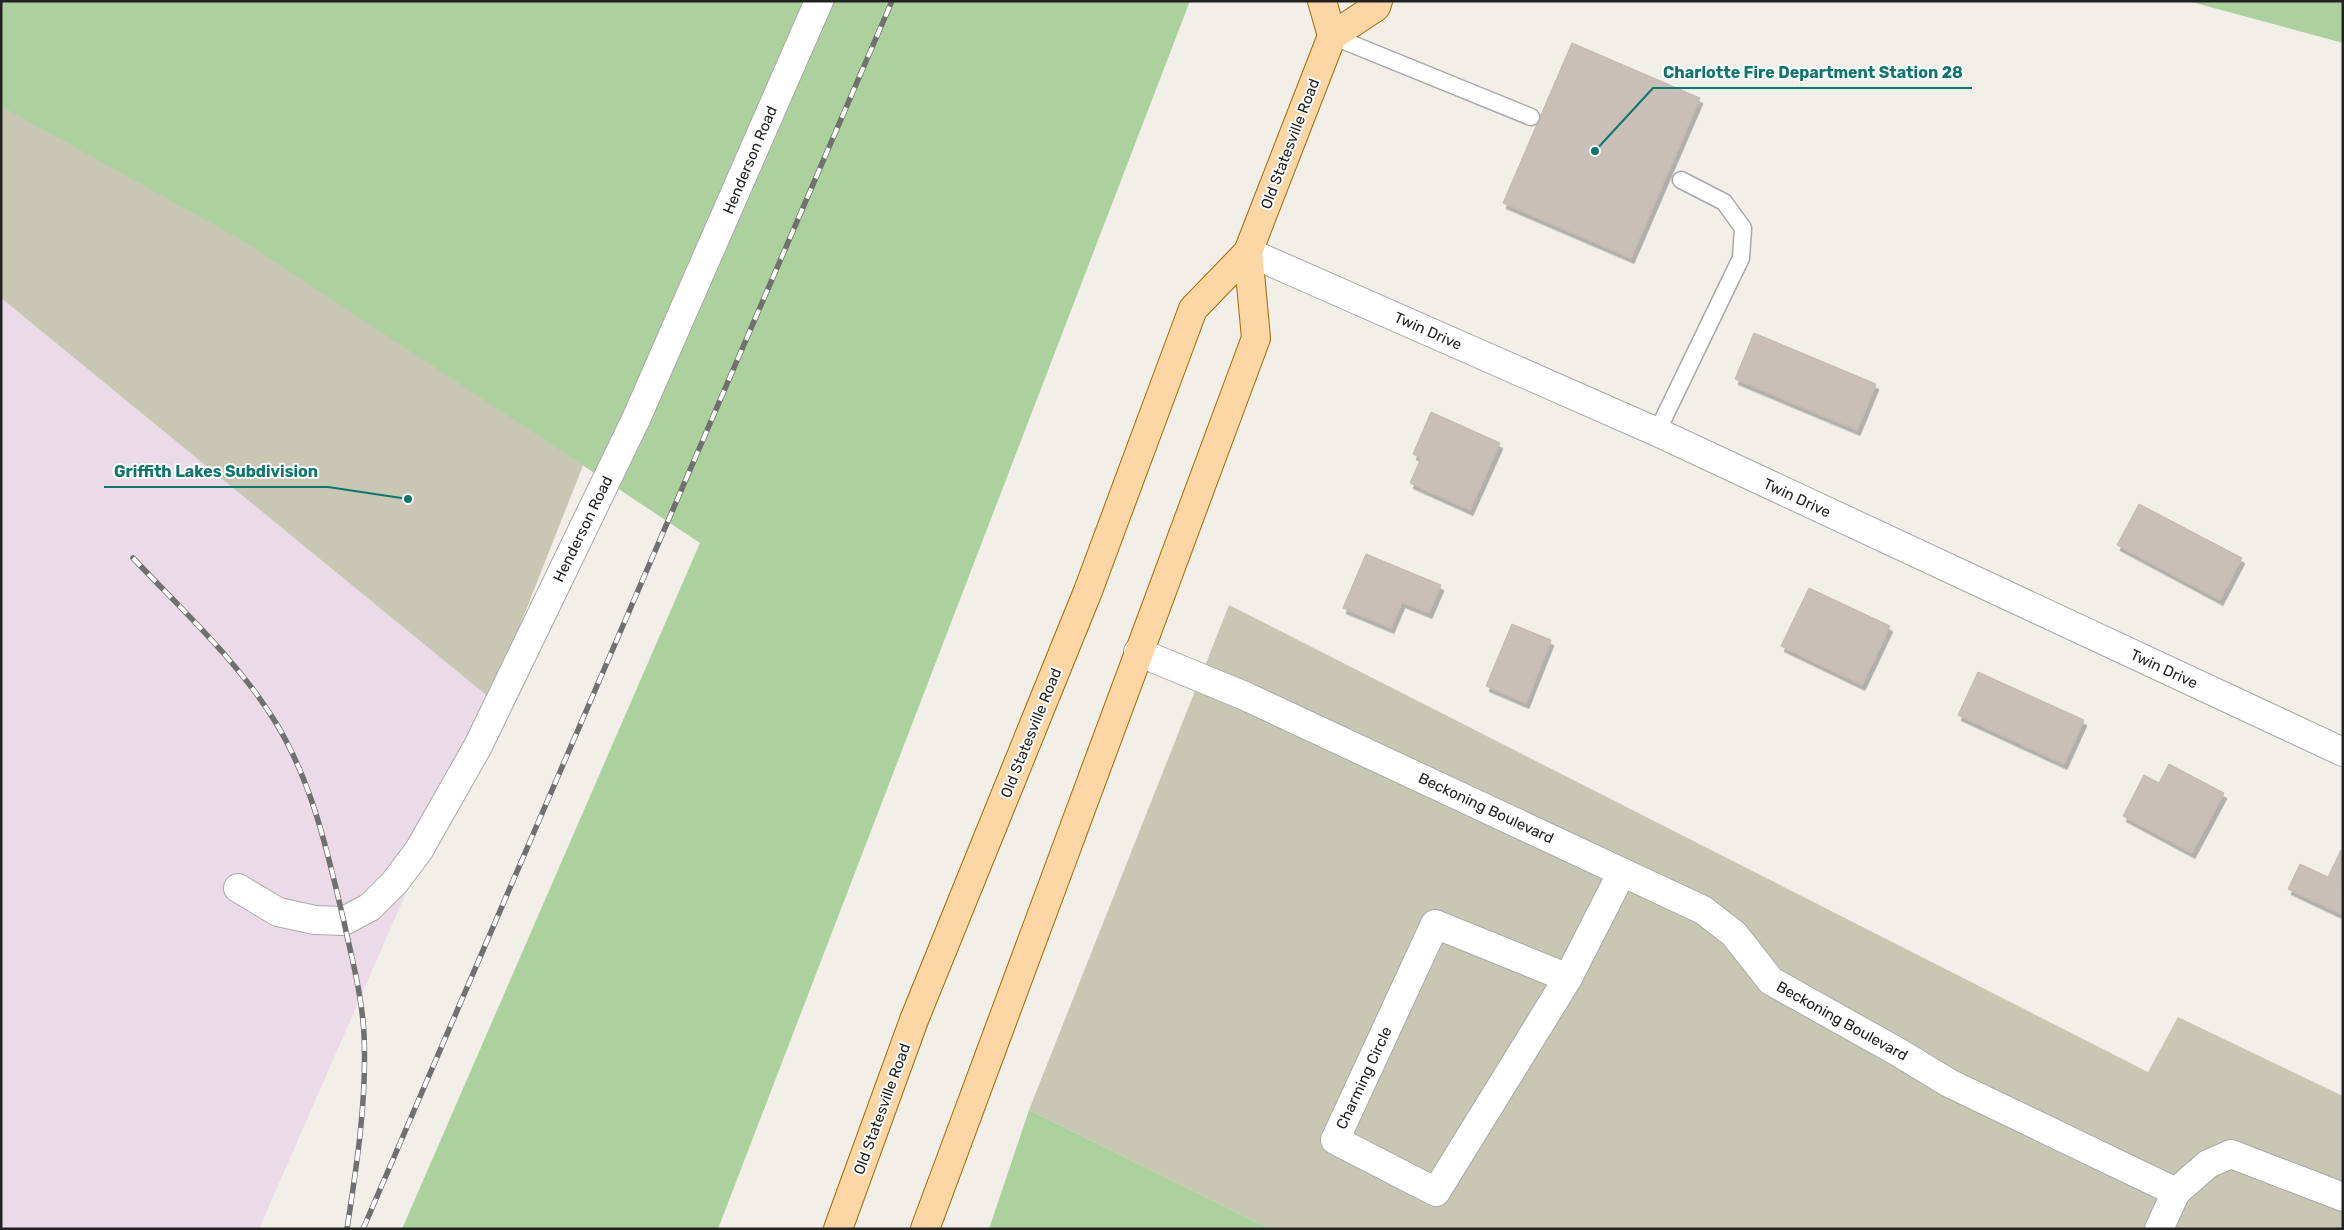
<svg xmlns="http://www.w3.org/2000/svg" width="2344" height="1230" viewBox="0 0 2344 1230" font-family="Rubik,sans-serif">
  <defs>
    <filter id="shadow"><feDropShadow dx="3" dy="5.5" stdDeviation="0" flood-color="#0004"/></filter>
  </defs>
  <rect width="100%" height="100%" fill="#f2efe9"/>
  <!-- industrial -->
  <path fill="#ebdbe8" d="M1,298L491,699L259,1229H1Z"/>
  <!-- construction -->
  <g fill="#c7c7b4">
    <path d="M1,1H766L491,699L1,298Z"/>
    <path d="M1229,605L2148,1072L2178,1017L2343,1096V1229H1271L1029,1110Z"/>
  </g>
  <!-- forest -->
  <g fill="#add19e">
    <path d="M1,1H1190L718,1229H402L700,543L247,243L1,106Z"/>
    <path d="M2188,1H2343V43Z"/>
    <path d="M1029,1110L1271,1229H989Z"/>
  </g>
  <!-- building -->
  <g fill="#c7bfb8" stroke="#c4b6ab" filter="url(#shadow)">
    <path d="M1572,43L1700,98L1631,258L1503,203Z"/>
    <path d="M1754,333L1876,384L1857,430L1735,379Z"/>
    <path d="M1431,412L1500,443L1470,510L1410,483L1421,458L1413,454Z"/>
    <path d="M2139,504L2242,558L2220,600L2117,545Z"/>
    <path d="M1366,554L1441,585L1429,613L1402,602L1391,628L1343,608Z"/>
    <path d="M1809,588L1890,626L1862,685L1781,646Z"/>
    <path d="M1512,624L1551,640L1526,703L1486,686Z"/>
    <path d="M1978,672L2084,720L2064,764L1958,715Z"/>
    <path d="M2169,764L2224,793L2192,853L2123,816L2144,775L2159,783Z"/>
    <path d="M2341,850L2343,915L2288,889L2300,864L2328,877Z"/>
  </g>
  <g fill="none" stroke-linecap="round" stroke-linejoin="round">
    <!-- lane casing -->
    <g stroke="#a9a9a9" stroke-width="19">
      <g id="lane">
        <path d="M1332,36L1531,117"/>
        <path d="M1657,432L1741,258L1743,228L1724,202L1681,180"/>
      </g>
    </g>
    <!-- street casing -->
    <g stroke="#a9a9a9" stroke-width="30">
      <g id="street">
        <path d="M1248,252L1657,432L2343,752"/>
        <path d="M1138,652L1245,696L1703,910L1734,934L1771,981L1898,1052L1949,1083L2176,1192L2208,1164L2231,1154L2343,1197"/>
        <path d="M238,888L278,912L315,920L344,921L370,907L395,882L419,850L478,746L636,419L819,1"/>
        <path d="M1568,978L1435,924L1335,1140L1436,1192L1568,978L1622,872"/>
        <path d="M2159,1229L2176,1192"/>
      </g>
    </g>
    <!-- primary casing -->
    <g stroke="#a06b00" stroke-width="30">
      <g id="primary">
        <path d="M1322,1L1332,36"/>
        <path d="M838,1229L914,1020L1088,591L1193,309L1248,252L1332,36L1376,7L1378,1"/>
        <path d="M925,1229L1256,338L1248,252"/>
      </g>
    </g>
    <!-- lane -->
    <use href="#lane" stroke="#fff" stroke-width="16"/>
    <!-- street -->
    <use href="#street" stroke="#fff" stroke-width="28"/>
    <!-- primary -->
    <use href="#primary" stroke="#fcd6a4" stroke-width="28"/>
    <!-- rail casing -->
    <g stroke="#707070" stroke-width="5.5">
      <g id="rail">
        <path d="M133,558C182,610 238,661 276,723C313,784 328,854 344,922C352,959 362,996 364,1034C367,1099 357,1164 347,1229"/>
        <path d="M363,1229L892,1"/>
      </g>
    </g>
    <!-- rail -->
    <use href="#rail" stroke="#fff" stroke-width="4" stroke-dasharray="11" stroke-linecap="butt"/>
  </g>
  <g text-anchor="middle" stroke-width="4" stroke-linejoin="round" paint-order="stroke">
    <!-- street labels -->
    <g font-size="15" fill="#222" stroke="#fff">
      <text transform="translate(1290 144) rotate(-69)" y="5">Old Statesville Road</text>
      <text transform="translate(750 160) rotate(-67)" y="5">Henderson Road</text>
      <text transform="translate(1428 331) rotate(24)" y="5">Twin Drive</text>
      <text transform="translate(1797 498) rotate(25)" y="5">Twin Drive</text>
      <text transform="translate(583 529) rotate(-64)" y="5">Henderson Road</text>
      <text transform="translate(2164 669) rotate(25)" y="5">Twin Drive</text>
      <text transform="translate(1031 733) rotate(-68)" y="5">Old Statesville Road</text>
      <text transform="translate(1486 808) rotate(25)" y="5">Beckoning Boulevard</text>
      <text transform="translate(1842 1021) rotate(29)" y="5">Beckoning Boulevard</text>
      <text transform="translate(1364 1078) rotate(-65)" y="5">Charming Circle</text>
      <text transform="translate(882 1109) rotate(-70)" y="5">Old Statesville Road</text>
    </g>
  </g>
  <!-- callouts -->
  <path fill="none" stroke="#0f766e" stroke-width="2" d="M1595 151L1653 88H1972M408 499L328 487H104"/>
  <g fill="#0f766e" stroke="#fff" stroke-width="2">
    <circle cx="1595" cy="151" r="5"/>
    <circle cx="408" cy="499" r="5"/>
  </g>
  <g font-size="16" text-anchor="middle" font-weight="bold" fill="#0f766e" stroke="#fff" stroke-width="4" stroke-linejoin="round" paint-order="stroke">
    <text x="1813" y="78">Charlotte Fire Department Station 28</text>
    <text x="216" y="477">Griffith Lakes Subdivision</text>
  </g>
  <!-- border -->
  <rect width="2344" height="1230" fill="none" stroke="#222222" stroke-width="5"/>
</svg>
